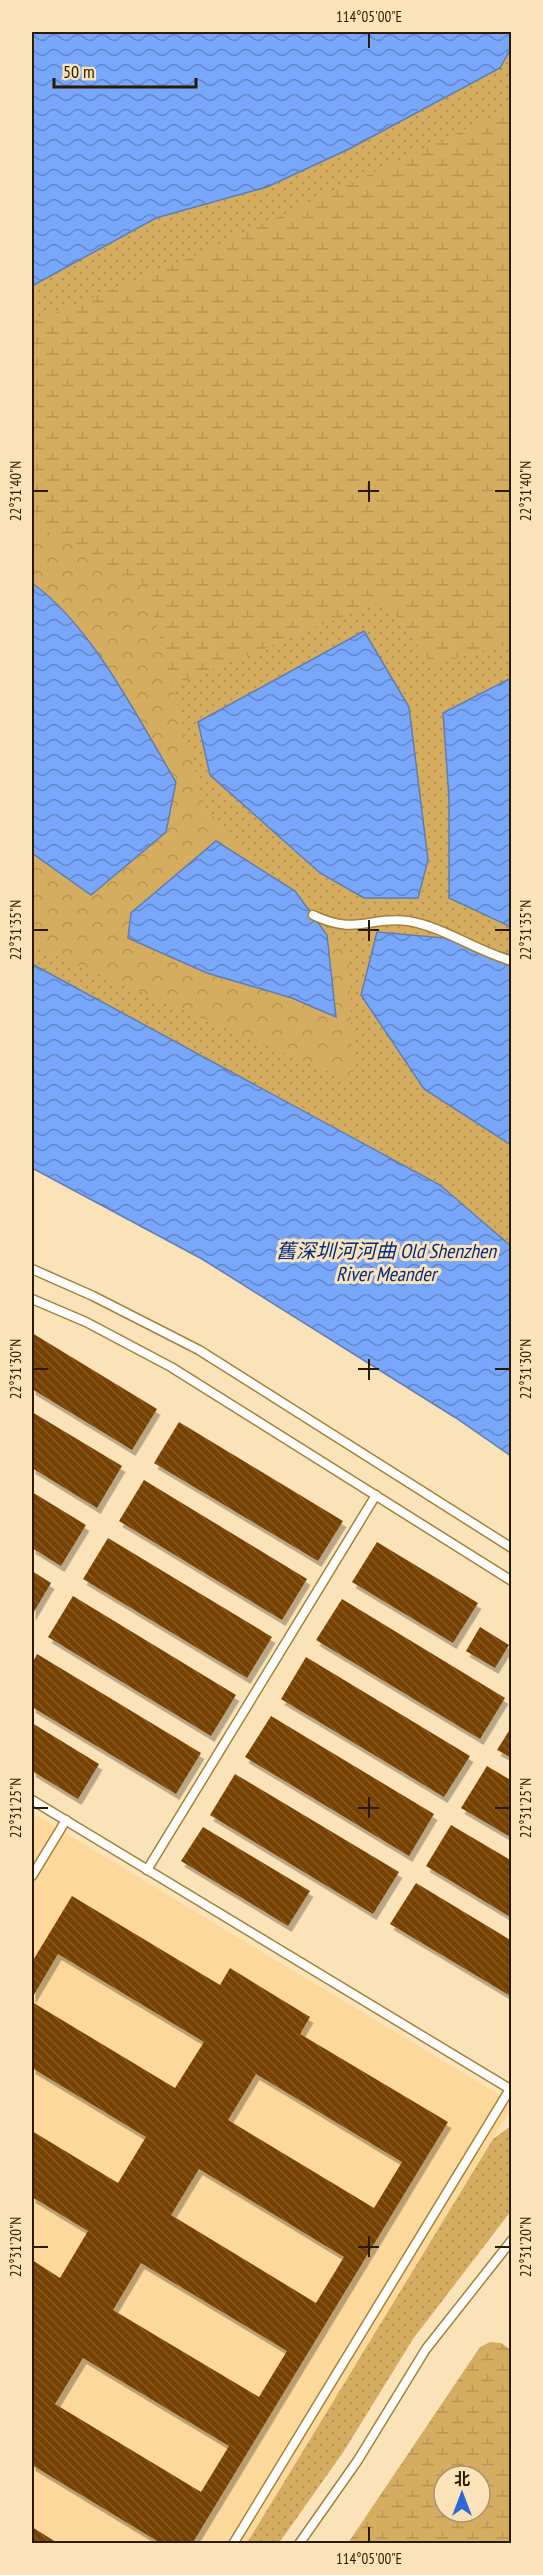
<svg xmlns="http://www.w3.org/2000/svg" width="543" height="2575" viewBox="0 0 543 2575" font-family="'PT Sans Narrow','Noto Sans SC',sans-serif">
  <defs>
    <pattern id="grass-dots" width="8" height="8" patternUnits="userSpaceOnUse" patternTransform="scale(1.5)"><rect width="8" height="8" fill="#d5ad60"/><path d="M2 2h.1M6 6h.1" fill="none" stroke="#b79452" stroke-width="1.8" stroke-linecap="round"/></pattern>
    <pattern id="wetland-marsh" width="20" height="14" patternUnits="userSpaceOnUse" patternTransform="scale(1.5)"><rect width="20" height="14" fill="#d5ad60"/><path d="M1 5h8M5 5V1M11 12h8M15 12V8" fill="none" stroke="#b79452"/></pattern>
    <pattern id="park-crowns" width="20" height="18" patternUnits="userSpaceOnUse" patternTransform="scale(1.5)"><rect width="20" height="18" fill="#d5ad60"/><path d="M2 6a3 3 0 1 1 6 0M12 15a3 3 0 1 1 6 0" fill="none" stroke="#b79452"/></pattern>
    <pattern id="water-waves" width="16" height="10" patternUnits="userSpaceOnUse" patternTransform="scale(1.5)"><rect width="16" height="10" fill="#78a7fc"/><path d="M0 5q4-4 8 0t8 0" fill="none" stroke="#6387ca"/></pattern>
    <pattern id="building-back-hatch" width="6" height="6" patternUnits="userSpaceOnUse" patternTransform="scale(1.5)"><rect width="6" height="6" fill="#774201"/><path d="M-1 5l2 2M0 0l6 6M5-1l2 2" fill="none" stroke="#855a24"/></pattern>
    <filter id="shadow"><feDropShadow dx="3.5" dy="6" stdDeviation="0" flood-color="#0004"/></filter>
  </defs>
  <rect width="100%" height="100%" fill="#fbe3b9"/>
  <!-- built -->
  <path fill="#fcd89a" d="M32,1813L511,2102V2109L247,2543H32Z"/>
  <!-- grass -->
  <g fill="url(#grass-dots)">
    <path d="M32,32H511V1246L440,1185L32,964Z"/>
    <path d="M511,2126V2211L413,2339L344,2451L279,2543H247L493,2139Z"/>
  </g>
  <!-- wetland -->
  <g fill="url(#wetland-marsh)" fill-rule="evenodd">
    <path d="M511,108V643L432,665L384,600L155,693L32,537V322L199,254Z"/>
    <path d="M490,2342L501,2343L511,2350V2543H348L480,2347ZM444,2476H480V2512H444Z"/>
  </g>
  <!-- park -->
  <path fill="url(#park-crowns)" d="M32,523L146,586L205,808L349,952L353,1082L32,946Z"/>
  <!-- water -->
  <g fill="url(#water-waves)" stroke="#617db0" stroke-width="1.5">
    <path d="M32,32H511V48L500,68L349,149L267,187L156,218L32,286Z"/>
    <path d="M32,583C93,627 137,717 176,782L166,832L91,895L32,853Z"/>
    <path d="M364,631L409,707L428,860L418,898H364L320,873L210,775L198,722Z"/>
    <path d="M511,678V927L449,898V798L443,713Z"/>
    <path d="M216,841L295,891L327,935L336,1017L292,998L207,973L128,938L131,913Z"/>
    <path d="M377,932L456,939L511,955V1145L424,1089L361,995Z"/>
    <path d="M32,964L440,1185L511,1246V1456L456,1418L202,1259L32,1168Z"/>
  </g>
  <!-- building -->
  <g fill="url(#building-back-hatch)" fill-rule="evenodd" filter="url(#shadow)">
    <path d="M32,1333L157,1409L132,1450L32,1389Z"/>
    <path d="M32,1412L122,1466L97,1508L32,1468Z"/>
    <path d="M179,1422L343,1521L318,1561L154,1463Z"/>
    <path d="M144,1480L307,1579L282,1620L119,1521Z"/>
    <path d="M32,1492L86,1525L61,1566L32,1548Z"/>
    <path d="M108,1538L272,1637L247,1678L83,1579Z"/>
    <path d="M377,1542L478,1603L453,1643L352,1582Z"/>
    <path d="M32,1571L51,1583L32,1615Z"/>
    <path d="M73,1596L236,1695L211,1736L48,1637Z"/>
    <path d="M342,1599L505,1698L480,1739L316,1640Z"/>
    <path d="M480,1627L509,1645L495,1668L466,1651Z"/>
    <path d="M37,1654L201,1753L176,1794L32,1707V1664Z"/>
    <path d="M306,1657L470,1756L444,1797L281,1699Z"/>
    <path d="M271,1716L434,1814L409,1856L245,1757Z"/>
    <path d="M32,1723L99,1764L78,1799L32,1771Z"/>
    <path d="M512,1726V1758L497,1750Z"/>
    <path d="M487,1766L512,1781V1838L461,1808Z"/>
    <path d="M235,1774L399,1872L373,1914L210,1815Z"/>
    <path d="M451,1825L512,1861V1918L426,1866Z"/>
    <path d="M203,1827L310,1891L288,1926L181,1861Z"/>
    <path d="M416,1883L512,1941V1997L390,1924Z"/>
    <path d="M72,1896L220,1985L230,1968L310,2017L300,2034L448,2122L192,2544H162L32,2465V2260L60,2278L88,2231L32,2197V2131L118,2183L146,2137L32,2068V2002L175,2088L204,2042L58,1954L32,1998V1962ZM256,2074L402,2162L374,2208L228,2120ZM199,2169L344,2257L316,2303L171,2215ZM141,2263L287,2351L259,2397L113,2310ZM83,2358L229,2446L201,2492L55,2404Z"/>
    <path d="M32,2527L59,2544H32Z"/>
  </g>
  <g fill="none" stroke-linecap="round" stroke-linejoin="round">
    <!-- lane casing -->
    <g stroke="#a58037" stroke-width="11">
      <g id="lane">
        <path d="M313,915C356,936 369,916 408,921C444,927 476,951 512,961"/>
        <path d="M32,1269L93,1296L199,1350L512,1548"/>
        <path d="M32,1299L86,1322L171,1367L512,1581"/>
        <path d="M32,1800L510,2089L233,2544"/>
        <path d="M147,1870L376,1495"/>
        <path d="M32,1876L66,1820"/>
        <path d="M299,2544L358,2460L426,2349L512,2240"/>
      </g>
    </g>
    <!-- lane -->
    <use href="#lane" stroke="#fff" stroke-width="8"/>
  </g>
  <!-- ticks -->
  <path fill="none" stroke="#2a1b00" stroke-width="2" d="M369,33V48M369,481V502M33,491H48M358,491H379M495,491H510M369,920V941M33,930H48M358,930H379M495,930H510M369,1359V1380M33,1369H48M358,1369H379M495,1369H510M369,1797V1818M33,1808H48M358,1808H379M495,1808H510M369,2236V2257M33,2247H48M358,2247H379M495,2247H510M369,2527V2542"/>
  <g text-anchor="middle" stroke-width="6" stroke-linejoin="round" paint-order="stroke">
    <!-- water labels -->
    <g font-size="20" font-style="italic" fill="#002b85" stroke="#fbe3b9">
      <text x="386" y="1258">舊深圳河河曲 Old Shenzhen<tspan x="386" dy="23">River Meander</tspan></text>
    </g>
  </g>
  <!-- border -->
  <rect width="543" height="2575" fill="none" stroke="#fbe3b9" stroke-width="66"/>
  <!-- north arrow -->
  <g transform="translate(462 2494)"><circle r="28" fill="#fbe3b9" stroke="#a7936f" stroke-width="1.5"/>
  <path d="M0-4.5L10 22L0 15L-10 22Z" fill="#2e68d6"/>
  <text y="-9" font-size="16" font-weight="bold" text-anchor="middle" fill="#2a1b00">北</text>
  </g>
  <!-- scale -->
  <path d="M54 78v9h142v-9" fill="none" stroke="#2a1b00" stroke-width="3"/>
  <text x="63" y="78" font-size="18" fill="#2a1b00" stroke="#fbe3b9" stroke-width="4.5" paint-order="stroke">50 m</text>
  <rect x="33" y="33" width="477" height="2509" fill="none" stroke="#2a1b00" stroke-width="2"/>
  <g font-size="15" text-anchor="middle" fill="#2a1b00">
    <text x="369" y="22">114°05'00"E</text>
    <text transform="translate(16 491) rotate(-90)" y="5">22°31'40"N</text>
    <text transform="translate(526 491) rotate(-90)" y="5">22°31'40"N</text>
    <text transform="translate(16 930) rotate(-90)" y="5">22°31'35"N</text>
    <text transform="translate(526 930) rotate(-90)" y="5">22°31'35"N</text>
    <text transform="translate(16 1369) rotate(-90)" y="5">22°31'30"N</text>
    <text transform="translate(526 1369) rotate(-90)" y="5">22°31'30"N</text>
    <text transform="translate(16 1808) rotate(-90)" y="5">22°31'25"N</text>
    <text transform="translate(526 1808) rotate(-90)" y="5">22°31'25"N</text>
    <text transform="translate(16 2247) rotate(-90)" y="5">22°31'20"N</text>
    <text transform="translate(526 2247) rotate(-90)" y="5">22°31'20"N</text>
    <text x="369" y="2564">114°05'00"E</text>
  </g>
</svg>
